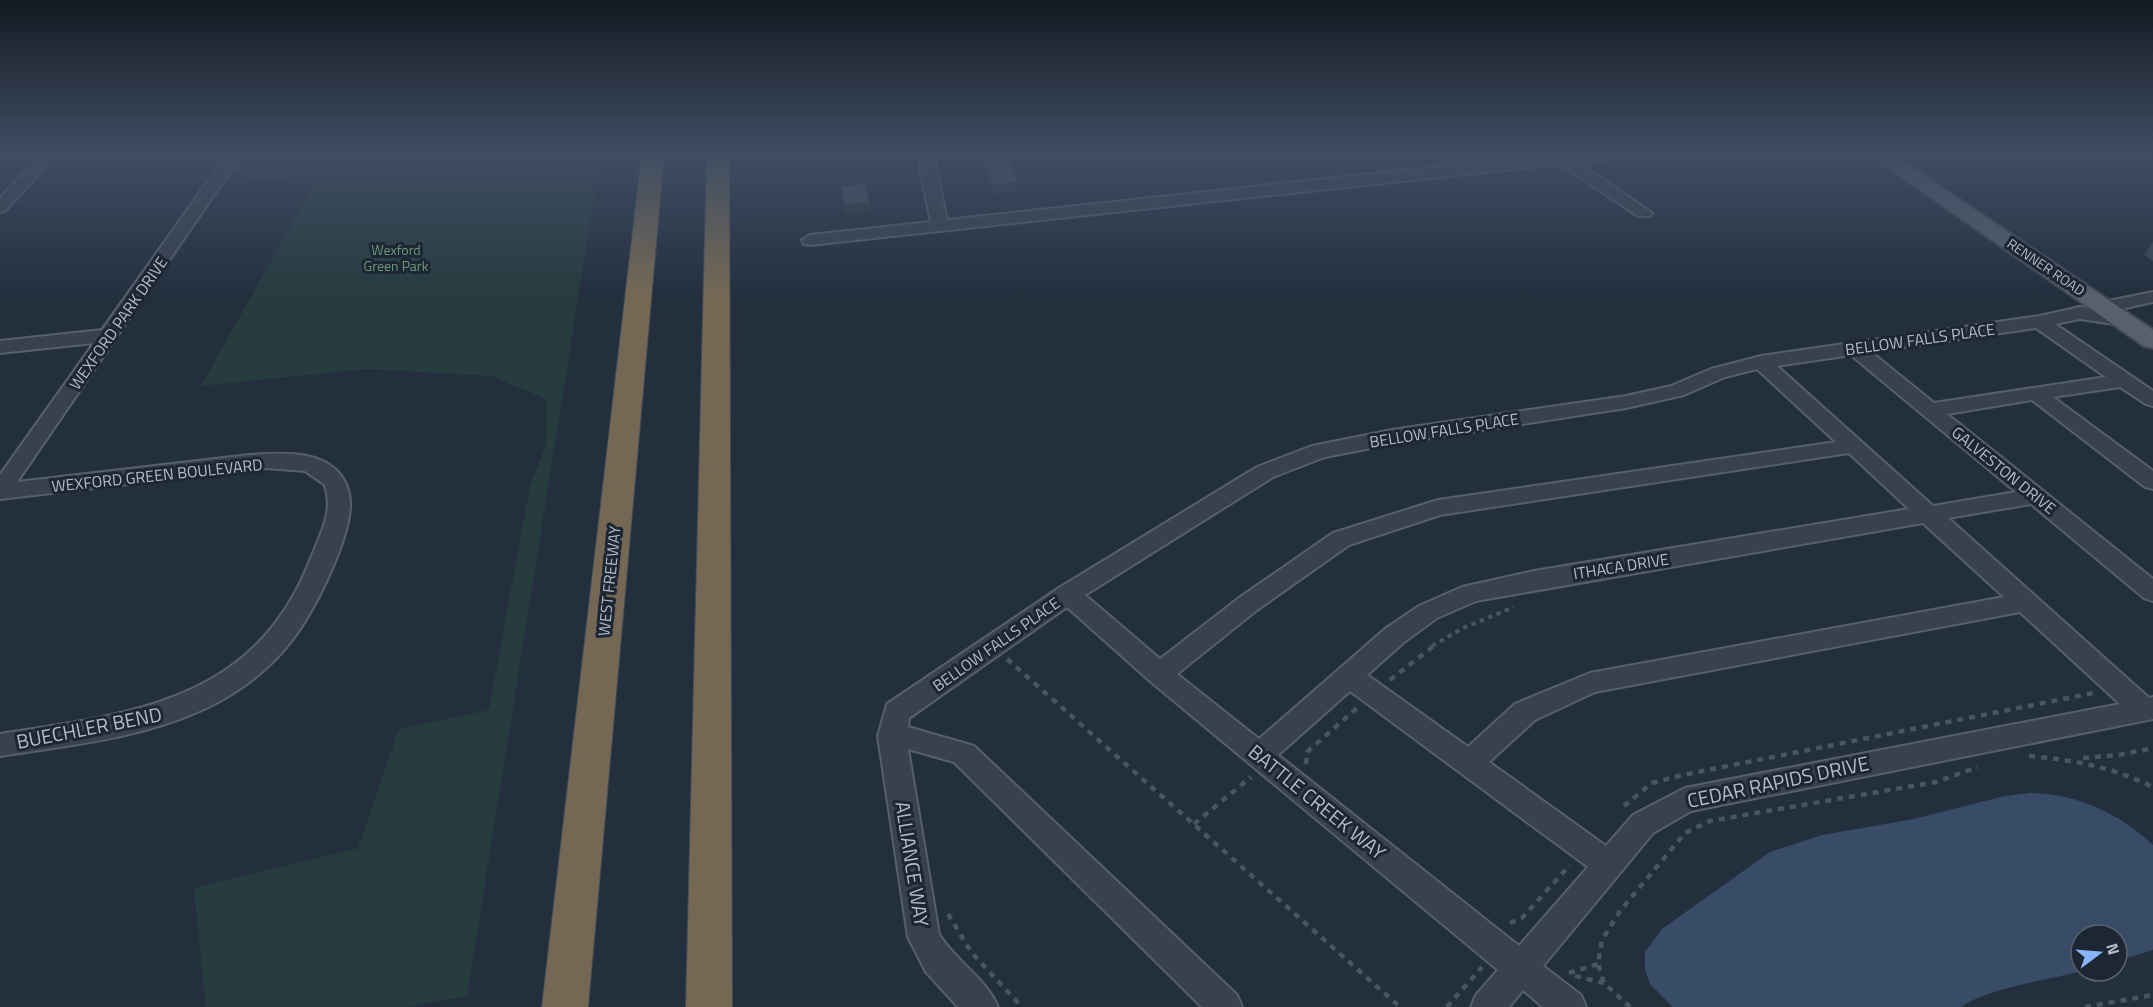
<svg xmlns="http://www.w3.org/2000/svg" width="2153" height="1007" viewBox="0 0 2153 1007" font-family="'Titillium Web',sans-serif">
  <rect width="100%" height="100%" fill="#242f3e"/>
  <!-- green -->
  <path fill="#263c3f" d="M331,154H601L467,996L407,1007H206L194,888L358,848L399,729L489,710L530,486L546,445V399L491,376L367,369L201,386L319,175L237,183L246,167L327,160Z"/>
  <!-- water -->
  <path fill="#394c67" d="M2031,793C2077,794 2119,813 2153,845V950L2117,961V935H2081L2082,971C2048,980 1989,988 1961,1007H1673L1650,984L1645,970V952L1662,929L1770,852L1822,835L1914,819L2005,796Z"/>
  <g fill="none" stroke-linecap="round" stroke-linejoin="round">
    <!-- minor casing -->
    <g stroke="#565f6c" stroke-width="4">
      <g id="minor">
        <path d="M42,154H57L6,210L0,212V198Z"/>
        <path d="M227,154H242L17,482L249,455C276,453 315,450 336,470C345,479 350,491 350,503C351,538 314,612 292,640C273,665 247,686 220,701C154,737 73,745 0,756V734C135,713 255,702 311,558C320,535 335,509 324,484L305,471L266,468L0,499V475L94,343L0,353V341L102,330Z"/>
        <path d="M920,154H936V169L947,220L1554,154H1618L1611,159L1578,162L1652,213L1650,216H1638L1560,164L810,245L804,244L802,240L810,235L931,222L920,169Z"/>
        <path d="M2153,292V302L2108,312L2128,315L2130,319L2128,323L2121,325L2080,319L2055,324L2153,391V406L2146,404L2120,387L2053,397L2153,471V489L2145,487L2032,400L1947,414L2153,579V601L2144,598L2031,504L1948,518L2149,698L2153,697V719L1691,811L1653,833L1543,966L1581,995L1586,1007H1543L1523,990L1509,1007H1471L1476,995L1498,970L1150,681L1067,607L909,718L908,727L974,746L1237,995L1242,1007H1202L954,762L908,749L939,934C955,961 986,978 998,1007H958L926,972L908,937L878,736L887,704L1059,588L1257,467L1312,446L1392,430L1626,396L1671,386L1711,369L1761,356L2040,316L2080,307L2097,310L2095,307L2098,303ZM2036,328L2106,377L1934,403L1871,352ZM1851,355L2016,492L1933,506L1777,366ZM1757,369L1836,442L1438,500L1333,533L1239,598L1160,659L1085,595L1273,477L1325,457L1392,444L1626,408L1684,395L1725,377ZM1849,453L1909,509L1534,571L1462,587L1419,606L1385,629L1259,739L1177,674L1257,610L1349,545L1440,515ZM1923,523L2004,597L1590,673L1515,704L1468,747L1367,675L1403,643L1437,618L1476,601ZM2020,612L2120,704L1685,788L1633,815L1606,846L1489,762L1535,720L1595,692ZM1350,691L1588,867L1519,946L1278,755Z"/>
      </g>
    </g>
    <!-- major casing -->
    <g stroke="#414a57" stroke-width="4">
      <path id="major" d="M1869,154H1892L2153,330V348L2144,346Z"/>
    </g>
    <!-- highway casing -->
    <g stroke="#434c59" stroke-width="2">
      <g id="highway">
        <path d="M642,154H664L588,1007H542Z"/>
        <path d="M707,154H729L732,1007H686Z"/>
      </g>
    </g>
    <!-- path-far1 -->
    <path stroke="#44595c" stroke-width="4" stroke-dasharray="4.5 4.5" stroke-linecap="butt" d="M1432,646L1463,628L1514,607"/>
    <!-- path -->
    <g stroke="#44595c" stroke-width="4.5" stroke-dasharray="6 6" stroke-linecap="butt">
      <path d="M1007,659L1400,1007"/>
      <path d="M1390,680L1435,645"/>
      <path d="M2029,756C2074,760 2112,767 2153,787"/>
      <path d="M2083,758L2119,755L2153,748"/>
      <path d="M1306,764L1307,752L1357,708"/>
      <path d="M1624,806L1652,783L1678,776L2093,693"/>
      <path d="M1194,824L1251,777"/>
      <path d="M948,914L971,952L1022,1007"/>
      <path d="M1510,923L1522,918L1570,865"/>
      <path d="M1569,973L1598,964"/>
      <path d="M1575,976L1604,983"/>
      <path d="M1447,1007L1482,967"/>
      <path d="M1630,1007L1604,983L1598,964L1602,940L1620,911L1685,833L1710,821L1936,782L1978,767"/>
      <path d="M2085,1007L2153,995"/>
    </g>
    <!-- minor -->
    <use href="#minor" fill="#38414e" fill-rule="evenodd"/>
    <!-- major -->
    <use href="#major" fill="#56606e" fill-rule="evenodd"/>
    <!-- highway -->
    <use href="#highway" fill="#746855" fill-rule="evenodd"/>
  </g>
  <!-- wall -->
  <g fill="#3b4654">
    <path d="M841,154H886V160L842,162Z"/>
    <path d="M982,154H1008L1017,182V191L994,193Z"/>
    <path d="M2153,242V261L2144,255Z"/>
  </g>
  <!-- shaded-wall -->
  <g fill="#303945">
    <path d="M1017,182V191L994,193V185Z"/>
    <path d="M870,202L871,210L845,213L844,205Z"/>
  </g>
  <!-- building -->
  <g fill="#455162" stroke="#303945" stroke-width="1.5">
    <path d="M984,154H1008L1017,182L994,185Z"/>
    <path d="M865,183L870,202L844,205L841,186Z"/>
  </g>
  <!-- sky -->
  <linearGradient id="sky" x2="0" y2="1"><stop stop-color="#141a22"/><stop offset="0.52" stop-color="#3f4d63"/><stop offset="1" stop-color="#3f4d63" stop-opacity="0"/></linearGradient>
  <rect width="2153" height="295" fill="url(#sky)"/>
  <g text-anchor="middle" stroke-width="6" stroke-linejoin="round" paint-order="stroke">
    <!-- far-park labels -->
    <g font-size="14" fill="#6b9a76" stroke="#1d2633">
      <text x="396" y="255">Wexford<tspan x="396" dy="16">Green Park</tspan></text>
    </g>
    <!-- far-street labels -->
    <g font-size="14" fill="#b4bcc9" stroke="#1d2633">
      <text transform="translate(2046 267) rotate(34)" y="5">RENNER ROAD</text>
    </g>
    <!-- street labels -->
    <g font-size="16" fill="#b4bcc9" stroke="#1d2633">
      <text transform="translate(118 323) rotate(-55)" y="6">WEXFORD PARK DRIVE</text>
      <text transform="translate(1920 339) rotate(-8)" y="6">BELLOW FALLS PLACE</text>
      <text transform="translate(1444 430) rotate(-9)" y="6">BELLOW FALLS PLACE</text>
      <text transform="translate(2004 470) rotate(39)" y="6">GALVESTON DRIVE</text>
      <text transform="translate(157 475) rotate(-6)" y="6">WEXFORD GREEN BOULEVARD</text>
      <text transform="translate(1621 566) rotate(-9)" y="6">ITHACA DRIVE</text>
      <text transform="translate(609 581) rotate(-84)" y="6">WEST FREEWAY</text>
      <text transform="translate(996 644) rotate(-35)" y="6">BELLOW FALLS PLACE</text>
    </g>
    <!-- near-street labels -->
    <g font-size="20" fill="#b4bcc9" stroke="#1d2633">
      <text transform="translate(89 728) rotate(-11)" y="7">BUECHLER BEND</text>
      <text transform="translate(1778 782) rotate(-12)" y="7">CEDAR RAPIDS DRIVE</text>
      <text transform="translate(1317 802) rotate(39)" y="7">BATTLE CREEK WAY</text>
      <text transform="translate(912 864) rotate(81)" y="7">ALLIANCE WAY</text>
    </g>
  </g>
  <!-- north arrow -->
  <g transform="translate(2099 953) rotate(74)"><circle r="28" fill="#1d2633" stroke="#59626f" stroke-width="1.5"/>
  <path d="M0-4.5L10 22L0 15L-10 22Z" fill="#8ab4f8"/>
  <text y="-9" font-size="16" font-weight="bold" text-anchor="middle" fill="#b4bcc9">N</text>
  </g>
</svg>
